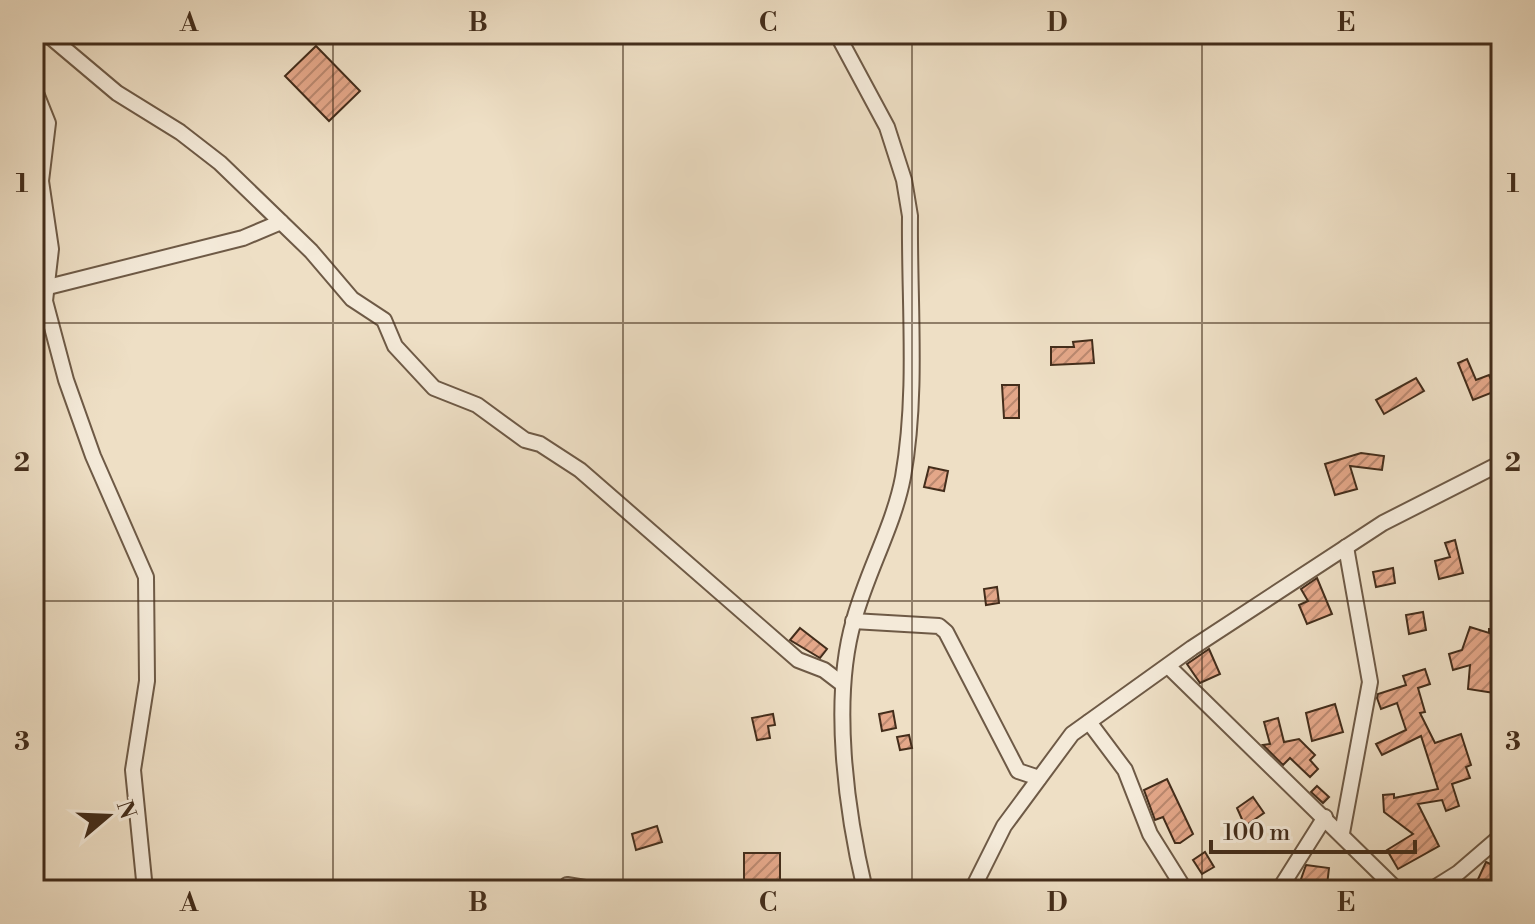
<svg xmlns="http://www.w3.org/2000/svg" width="1535" height="924" viewBox="0 0 1535 924" font-family="'Libre Bodoni',serif">
  <defs>
    <pattern id="building-hatch" width="6" height="6" patternUnits="userSpaceOnUse" patternTransform="scale(2)"><rect width="6" height="6" fill="#e4a789"/><path d="M-1 1l2-2M0 6l6-6M5 7l2-2" fill="none" stroke="#ba886f"/></pattern>
  </defs>
  <rect width="100%" height="100%" fill="#eedfc5"/>
  <filter id="stains"><feTurbulence type="fractalNoise" baseFrequency=".0025" numOctaves="4"/><feColorMatrix values="0 0 0 0 .2 0 0 0 0 .09 0 0 0 0 .02 0 0 0 .5 -.17"/></filter>
  <radialGradient id="worn" r=".72"><stop offset=".6" stop-color="#630" stop-opacity="0"/><stop offset="1" stop-color="#630" stop-opacity=".3"/></radialGradient>
  <!-- building -->
  <g fill="url(#building-hatch)" stroke="#432d1b" stroke-width="2">
    <path d="M316,46L360,91L329,121L285,76Z"/>
    <path d="M1092,340L1094,363L1051,365V347H1074L1073,342Z"/>
    <path d="M1467,359L1476,380L1489,375L1496,391L1473,400L1458,363Z"/>
    <path d="M1416,378L1424,391L1384,414L1376,400Z"/>
    <path d="M1002,385H1019V418H1004Z"/>
    <path d="M1361,453L1384,456L1382,470L1350,466L1357,489L1335,495L1325,464Z"/>
    <path d="M929,467L948,471L944,491L924,487Z"/>
    <path d="M1455,540L1463,573L1439,579L1435,561L1450,557L1445,543Z"/>
    <path d="M1393,568L1395,583L1376,587L1373,572Z"/>
    <path d="M1317,578L1332,614L1307,624L1299,605L1308,601L1301,589Z"/>
    <path d="M997,587L999,603L986,605L984,589Z"/>
    <path d="M1423,612L1426,630L1409,634L1406,615Z"/>
    <path d="M1470,627L1489,633V629H1501V694L1468,689L1470,665L1453,670L1449,654L1462,650Z"/>
    <path d="M800,628L827,649L820,658L790,640Z"/>
    <path d="M1209,649L1220,674L1200,683L1187,664Z"/>
    <path d="M1425,669L1430,684L1418,688L1425,712L1420,713L1435,743L1461,734L1471,765L1466,767L1470,778L1452,784L1459,806L1446,811L1442,800L1418,804L1439,846L1398,869L1387,850L1413,834L1384,812L1383,795L1394,794V798L1438,789L1421,736L1382,755L1376,744L1406,730L1397,703L1381,709L1377,698L1378,694L1406,685L1403,676Z"/>
    <path d="M1335,704L1343,732L1312,741L1306,713Z"/>
    <path d="M893,711L896,728L882,731L879,714Z"/>
    <path d="M773,714L775,725L768,726L770,738L757,740L752,718Z"/>
    <path d="M1278,718L1284,742L1299,739L1315,755L1310,760L1318,769L1310,777L1290,758L1283,765L1263,745L1270,744L1264,722Z"/>
    <path d="M909,735L912,748L900,750L897,737Z"/>
    <path d="M1167,779L1193,834L1180,843H1175L1163,817L1155,820L1144,790Z"/>
    <path d="M1317,786L1329,797L1323,803L1311,792Z"/>
    <path d="M1253,797L1264,813L1245,826L1237,808Z"/>
    <path d="M657,826L662,842L636,850L632,834Z"/>
    <path d="M1205,852L1214,867L1202,874L1193,860Z"/>
    <rect x="744" y="853" width="36" height="37"/>
    <path d="M1486,862L1495,866L1492,873L1498,875L1491,890H1473Z"/>
    <path d="M1306,865L1329,868L1327,885L1300,882Z"/>
  </g>
  <g fill="none" stroke-linecap="round" stroke-linejoin="round">
    <!-- minor casing -->
    <g stroke="#6e5a46" stroke-width="18">
      <g id="minor">
        <path d="M47,34L117,93L180,132L220,163L311,251L352,299L384,320L395,346L434,388L477,405L525,440L540,444L580,470L798,660L824,670L841,683"/>
        <path d="M837,34L887,127L904,180L910,216C909,302 918,392 903,477C894,525 867,572 854,620C831,699 846,810 865,890"/>
        <path d="M34,88L48,123L41,181L51,249L45,301L66,380L93,456L146,577L147,681L133,770L145,890"/>
        <path d="M44,288L243,238L281,222"/>
        <path d="M853,621L939,626L946,632L1018,771L1039,778"/>
        <path d="M1168,666L1397,890"/>
        <path d="M1089,722L1125,770L1150,834L1185,890"/>
        <path d="M1342,833L1370,682L1346,547"/>
        <path d="M567,885L597,890"/>
        <path d="M972,890L1004,826L1072,734L1192,648L1383,523L1501,463"/>
        <path d="M1279,890L1325,817"/>
        <path d="M1431,890L1458,873L1501,836"/>
      </g>
    </g>
    <!-- minor -->
    <use href="#minor" stroke="#f4ead9" stroke-width="14"/>
  </g>
  <!-- grid -->
  <path fill="none" stroke="#432d1b" stroke-width="2" stroke-opacity="0.55" d="M333,34V890M623,34V890M912,34V890M1202,34V890M34,323H1501M34,601H1501"/>
  <!-- margin -->
  <rect width="1535" height="924" fill="none" stroke="#eedfc5" stroke-width="88"/>
  <!-- north arrow -->
  <g transform="translate(108 816) rotate(71)" stroke="#f4ead9" stroke-width="6" paint-order="stroke">
  <path d="M0-6L14 30L0 20L-14 30Z" fill="#432d1b"/>
  <text y="-12" font-size="22" font-weight="bold" text-anchor="middle" fill="#432d1b">N</text>
  </g>
  <!-- scale -->
  <path d="M1211 840v12h204v-12" fill="none" stroke="#432d1b" stroke-width="4"/>
  <text x="1223" y="840" font-size="24" fill="#432d1b" stroke="#f4ead9" stroke-width="6" paint-order="stroke">100 m</text>
  <rect x="44" y="44" width="1447" height="836" fill="none" stroke="#432d1b" stroke-width="3"/>
  <g font-size="26" text-anchor="middle" font-weight="bold" fill="#432d1b">
    <text x="189" y="31">A</text>
    <text x="478" y="31">B</text>
    <text x="768" y="31">C</text>
    <text x="1057" y="31">D</text>
    <text x="1346" y="31">E</text>
    <text x="22" y="192">1</text>
    <text x="1513" y="192">1</text>
    <text x="22" y="471">2</text>
    <text x="1513" y="471">2</text>
    <text x="22" y="750">3</text>
    <text x="1513" y="750">3</text>
    <text x="189" y="911">A</text>
    <text x="478" y="911">B</text>
    <text x="768" y="911">C</text>
    <text x="1057" y="911">D</text>
    <text x="1346" y="911">E</text>
  </g>
  <rect width="100%" height="100%" filter="url(#stains)"/>
  <rect width="100%" height="100%" fill="url(#worn)"/>
</svg>
